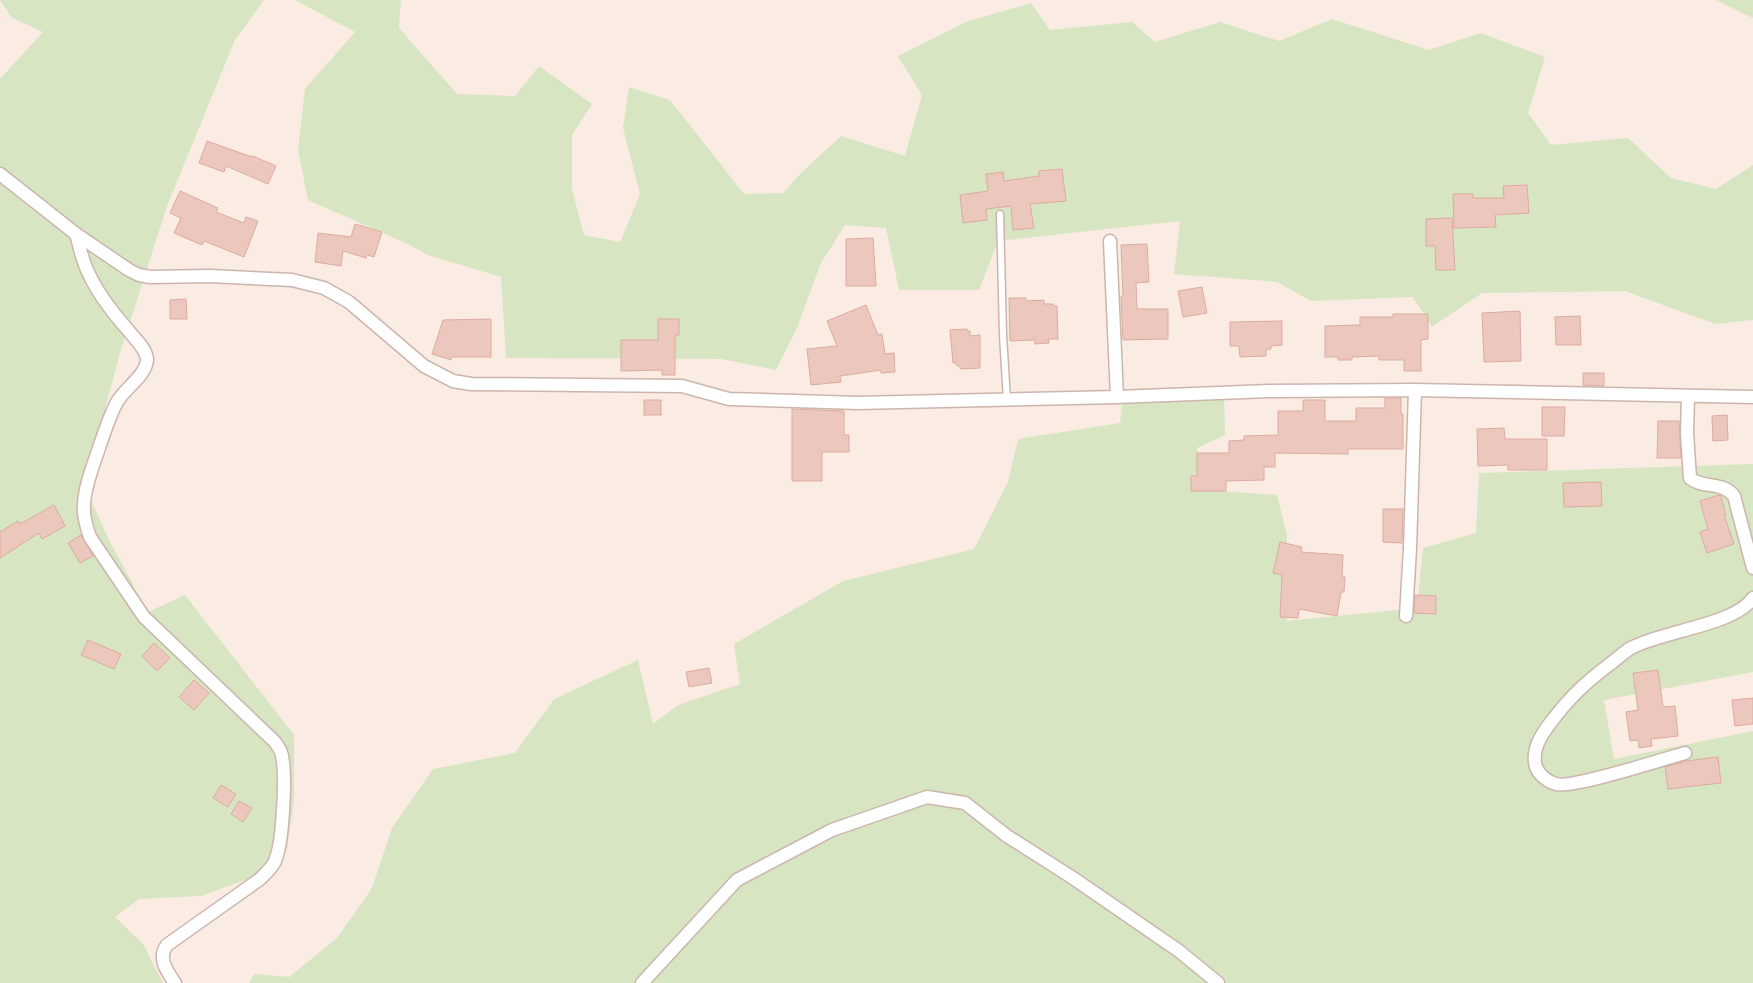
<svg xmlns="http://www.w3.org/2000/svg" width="1753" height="983" viewBox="0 0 1753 983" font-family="'Asap Condensed',sans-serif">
  <rect width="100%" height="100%" fill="#faece3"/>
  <!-- green -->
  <g fill="#d7e5c3">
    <path d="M0,0H264L235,40L167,206L120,353L91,461L89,496L110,542L148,612L185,595L294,735V801L287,849L275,869L201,896L139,899L115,917L143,944L163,983H0V79L43,32L12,18Z"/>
    <path d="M295,0H401L399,28L457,94L515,96L539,66L592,104L572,135V189L584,235L620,242L640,194L623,128L629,87L670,100L744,194L783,193L801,173L841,136L905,156L922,95L898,56L966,22L1031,3L1050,30L1132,22L1155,42L1220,22L1279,41L1332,19L1429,50L1481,33L1545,57L1528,113L1551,145L1628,138L1671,178L1716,189L1753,165V320L1715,324L1625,291L1482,293L1432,327L1413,297L1311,301L1277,282L1174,274L1180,221L998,241L979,290H899L886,228L845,225L821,263L797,328L776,370L721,359L506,358L501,277L428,255L408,244L308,200L298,150L305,89L355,32Z"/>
    <path d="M1716,0H1753V18Z"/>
    <path d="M1224,394L1225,435L1197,448L1202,490L1277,495L1287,535V621L1417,608L1423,548L1476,533L1479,473L1753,464V672L1604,700L1614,759L1753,731V983H249L254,974L289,977L337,938L372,888L392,828L433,769L515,753L554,699L638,660L653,724L678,705L740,684L734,644L843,581L974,549L1008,482L1018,439L1120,423L1123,396Z"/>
  </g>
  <!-- building -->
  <g fill="#ecc7bd" stroke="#ddab9f">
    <path d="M207,141L252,157L253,156L276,166L268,184L226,166L224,172L199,163Z"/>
    <path d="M1062,169L1066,201L1030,204L1034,228L1013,230L1011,206L986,209L987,220L963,223L960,195L988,191L986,174L1003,172L1004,181L1039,176V171Z"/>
    <path d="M1527,185L1529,213L1495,215L1496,227L1454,228L1453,194H1473V198H1504L1503,186Z"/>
    <path d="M180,191L218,208L216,212L244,223L246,217L258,221L244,257L204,241L202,245L174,233L181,218L170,213Z"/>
    <path d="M1452,218L1455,270H1436L1435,246H1426V219Z"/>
    <path d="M355,224L382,232L374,257L367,255L366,258L343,251L341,266L315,262L318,233L351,237Z"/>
    <path d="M873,238L876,286H846V239Z"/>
    <path d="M1147,244L1149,282L1136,283L1137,309H1168V339L1123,340L1121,296H1123L1121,245Z"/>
    <path d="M1202,287L1207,313L1183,317L1178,291Z"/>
    <path d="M1009,298H1026V301L1044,300V304H1053V306H1057L1058,339H1048L1049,343L1035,344V340L1010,341Z"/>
    <path d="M186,299L187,319H170V300Z"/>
    <path d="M866,305L878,335L882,334L885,354L894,353L895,372L881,373V370L840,376L841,382L811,385L807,349L837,346L827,321Z"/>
    <path d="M1520,311L1521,361L1484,362L1482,313Z"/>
    <path d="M1393,314H1428V339L1421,340V371H1404V360H1379V356L1352,357V360H1338V357H1325V326L1360,325V317H1393Z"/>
    <path d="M1580,316L1581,345H1556L1555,317Z"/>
    <path d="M491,319V357H452L451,360L432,354L443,320Z"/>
    <path d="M658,319H679V335H675V375H662V370L621,371V340H658Z"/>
    <path d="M1282,321V345L1271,346V349L1266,350V356L1240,357L1239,346H1230V322Z"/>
    <path d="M967,329V331H970V336L980,335V368L960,369V366H957L956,363H953L950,330Z"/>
    <path d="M1583,373H1604V386L1583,385Z"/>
    <path d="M1385,398H1401V414H1403V449H1348V454L1275,453V467H1264V480L1226,481V491H1191V476H1197V453H1229V441L1244,440V436L1278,435V411H1303V400H1325V421H1356V408H1385Z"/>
    <rect x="644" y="400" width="17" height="15"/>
    <path d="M1542,407H1565L1564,436H1542Z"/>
    <path d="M792,409L844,411V435H849V452H822V481H792Z"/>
    <path d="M1727,415L1728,440L1713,441L1712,416Z"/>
    <path d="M1658,421H1679L1681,458H1657Z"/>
    <path d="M1504,428L1505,439H1547V470H1508V465L1478,466L1477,429Z"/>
    <path d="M1601,482L1602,506L1564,507L1563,483Z"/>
    <path d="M1719,495L1721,496L1726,515H1724L1734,544L1707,553L1700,532L1708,529L1700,501Z"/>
    <path d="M54,505L65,526L42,539L39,533L0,558V532L18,521L20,524Z"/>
    <path d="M1383,509H1403L1402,543L1383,542Z"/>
    <path d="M81,535L93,556L80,563L68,543Z"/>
    <path d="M1280,542L1302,547L1301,552L1343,555L1342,577H1345L1344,592H1341L1337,616L1299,609L1298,618L1280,617L1282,575L1273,573Z"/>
    <path d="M1415,595L1436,596V614L1414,613Z"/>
    <path d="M88,640L121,654L114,669L81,655Z"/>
    <path d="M154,643L170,658L157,671L142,656Z"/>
    <path d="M709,668L712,683L689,687L686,672Z"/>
    <path d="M1658,670L1663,707L1675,706L1678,736L1651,739L1652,746L1639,748L1638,740L1630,741L1626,712L1638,710L1633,673Z"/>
    <path d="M194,680L209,693L194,710L179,697Z"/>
    <path d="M1753,698V724L1735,726L1732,700Z"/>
    <path d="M1718,757L1721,783L1668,789L1665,767L1686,761Z"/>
    <path d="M221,785L236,794L228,807L213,798Z"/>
    <path d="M239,801L252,808L243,822L231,814Z"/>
  </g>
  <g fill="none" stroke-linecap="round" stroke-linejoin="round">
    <!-- lane casing -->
    <g stroke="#ccb5ad" stroke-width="9">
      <path id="lane" d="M1000,214L1003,335L1007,400"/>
    </g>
    <!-- street casing -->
    <g stroke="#ccb5ad" stroke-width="15">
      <g id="street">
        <path d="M0,174L76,234L129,270L139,275L150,277L210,276L292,280L324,288L349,302L424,366L453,381L471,384L682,386L729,399L858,403L1117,397L1269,391L1415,390L1753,397"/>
        <path d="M76,234C80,247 82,261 89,274C98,294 113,313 128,330C134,338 146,348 147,359C147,375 124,389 117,402C109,417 104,433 99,448C93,466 85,485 84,504C83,515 86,526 90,537L144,617L275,742C277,745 280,749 281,752C287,771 283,843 275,861C272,868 265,874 260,879L167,945C157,958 167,971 175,983"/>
        <path d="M1110,241L1117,397"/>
        <path d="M1688,396L1687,433L1690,478C1702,489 1723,481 1734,496L1753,568"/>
        <path d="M1406,616L1410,548L1415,390"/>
        <path d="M1685,753C1664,759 1571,789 1556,784C1548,782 1539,775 1536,767C1531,750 1541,735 1551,722C1570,697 1585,683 1610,664C1617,659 1624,652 1631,648C1662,631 1735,625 1753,598"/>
        <path d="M642,983L737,880L832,830L927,797L965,803L1007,836L1073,878L1179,951L1218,983"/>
      </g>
    </g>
    <!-- lane -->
    <use href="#lane" stroke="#fff" stroke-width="6"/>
    <!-- street -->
    <use href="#street" stroke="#fff" stroke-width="12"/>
  </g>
</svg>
